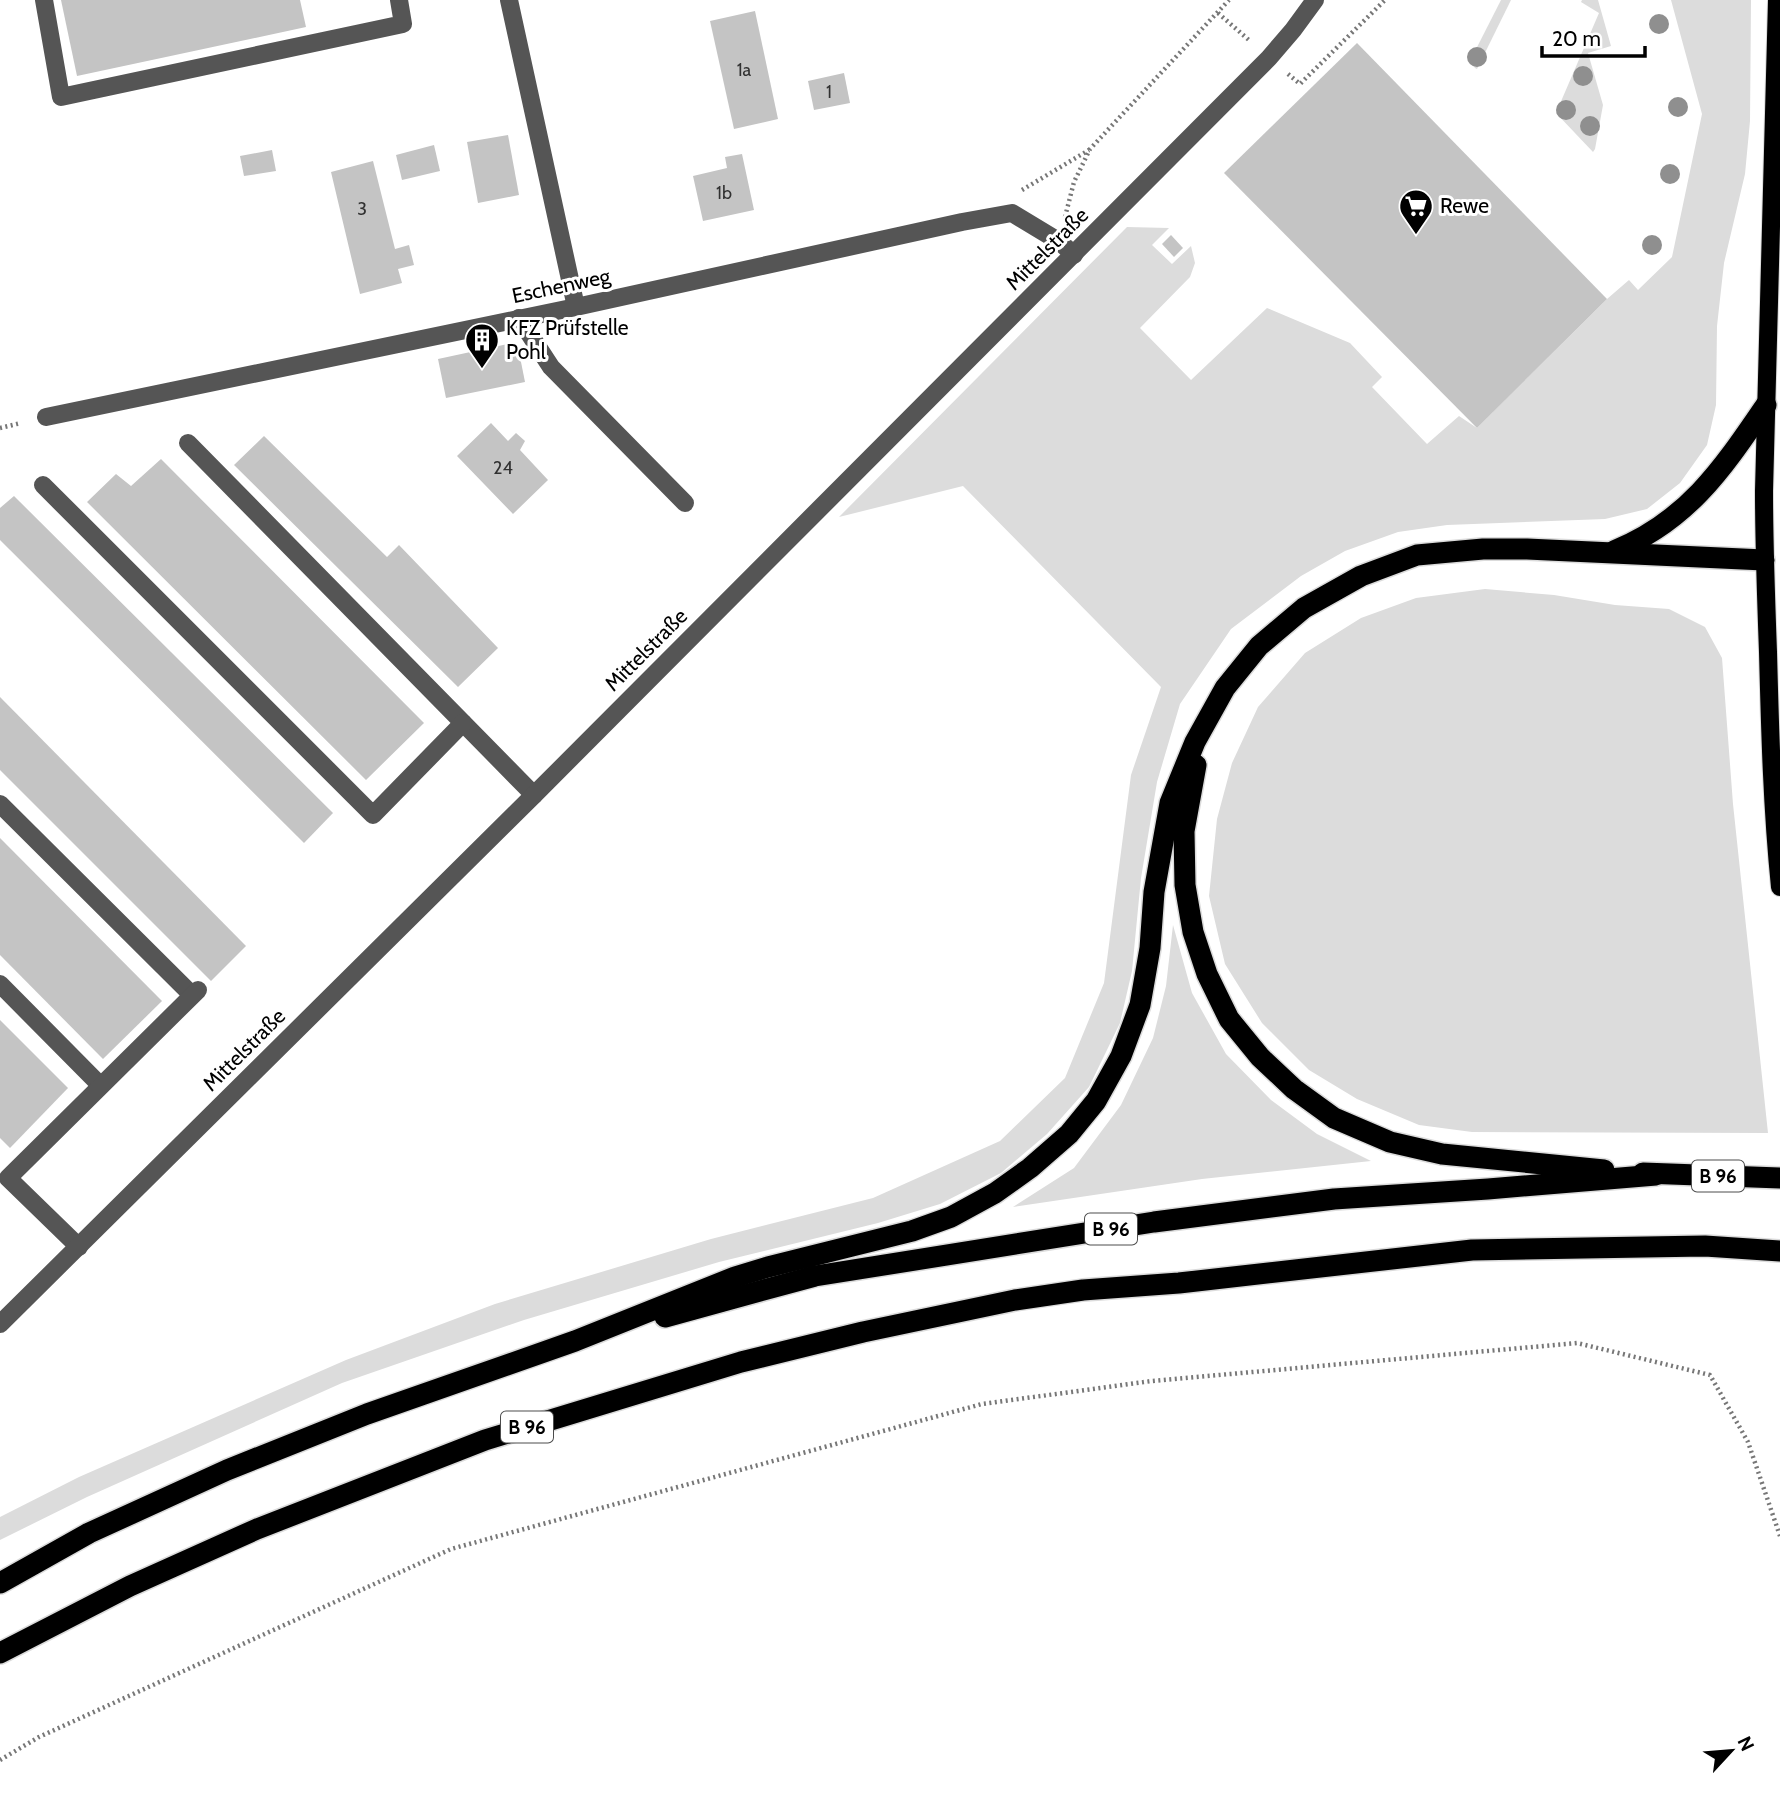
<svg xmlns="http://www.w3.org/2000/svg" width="1780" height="1800" viewBox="0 0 1780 1800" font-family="Cabin,sans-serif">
  <rect width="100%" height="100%" fill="#fff"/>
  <!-- green -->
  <g fill="#dcdcdc">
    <path d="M1501,0H1511L1477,69L1475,68L1470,61Z"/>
    <path d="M1582,0H1598L1611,46L1588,53L1603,105L1595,149L1593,152L1556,113L1599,13L1581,2Z"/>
    <path d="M1671,0H1751L1750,121L1745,174L1724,263L1717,326L1716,405L1707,445L1680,483L1647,509L1605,519L1447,525L1398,532L1345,551L1301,576L1231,629L1180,704L1157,782L1141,878L1132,971L1120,1023L1089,1087L1047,1134L1001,1173L940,1204L878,1223L719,1262L524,1320L342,1383L87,1497L0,1540V1517L79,1477L346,1360L495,1304L711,1239L873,1198L1000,1141L1065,1078L1104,983L1131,775L1161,687L963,486L839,517L1127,227L1169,228L1152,245L1172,264L1191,246L1195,263L1190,277L1140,328L1191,380L1267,308L1350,343L1382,377L1372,387L1427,444L1459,416L1477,428L1607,299L1629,280L1638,290L1672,257L1702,114Z"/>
    <path d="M1485,589L1554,595L1615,605L1669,609L1705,627L1722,658L1733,804L1768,1133L1472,1132L1419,1125L1357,1099L1309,1070L1262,1023L1225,964L1209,896L1217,819L1232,763L1258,707L1305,653L1361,618L1416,598Z"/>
    <path d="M1173,925L1192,993L1226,1054L1271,1100L1317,1134L1371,1161L1202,1179L1013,1207L1074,1168L1121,1105L1153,1038L1166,986Z"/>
  </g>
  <!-- building -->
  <g fill="#c4c4c4">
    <path d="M61,0H300L306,27L77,76Z"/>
    <path d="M755,11L778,119L734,129L710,21Z"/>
    <path d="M1357,43L1607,299L1477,428L1224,173Z"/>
    <path d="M844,73L850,103L814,110L808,81Z"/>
    <path d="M508,135L519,195L478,203L467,142Z"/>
    <path d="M434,145L440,171L402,180L396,155Z"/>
    <path d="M272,150L276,171L244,176L240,156Z"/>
    <path d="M742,154L754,210L703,221L693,176L727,168L725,157Z"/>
    <path d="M373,161L395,249L409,245L414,265L398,269L402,283L360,294L331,172Z"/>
    <path d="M1171,235L1183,248L1174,257L1162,244Z"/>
    <path d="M517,342L525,382L446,398L438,359Z"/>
    <path d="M491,423L508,441L516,433L525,441L520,450L548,480L513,514L457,456Z"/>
    <path d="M264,436L387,557L399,545L498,648L458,687L234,465Z"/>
    <path d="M161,459L424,723L366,780L87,502L116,474L131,486Z"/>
    <path d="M14,496L333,813L304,843L0,540V508Z"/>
    <path d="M0,697L246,946L211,981L0,770Z"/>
    <path d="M0,838L162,1001L103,1059L0,955Z"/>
    <path d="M0,1020L68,1088L10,1148L0,1138Z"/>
  </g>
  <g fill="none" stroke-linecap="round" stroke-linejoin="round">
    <!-- major casing -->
    <g stroke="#dbdbdb" stroke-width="20">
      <path id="major" d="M1777,0L1764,491C1764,545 1766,598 1768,652C1770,730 1772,808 1780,887"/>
    </g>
    <!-- highway casing -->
    <g stroke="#dbdbdb" stroke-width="24">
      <g id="highway">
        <path d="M1614,551C1688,521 1723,468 1766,405"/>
        <path d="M1196,765L1184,831L1185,885L1193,932L1207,974L1229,1019L1260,1057L1294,1089L1334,1118L1390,1142L1442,1154L1604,1170"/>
        <path d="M1643,1173L1780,1178"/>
        <path d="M665,1317L815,1276L1154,1222L1334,1199L1488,1189L1656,1175"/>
        <path d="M0,1583L89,1533L227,1470L367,1414L575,1341L735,1277L768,1267L912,1231L951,1217L995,1193L1030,1168L1069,1134L1096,1101L1121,1056L1140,1005L1150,948L1154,892L1170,803L1195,742L1225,688L1259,646L1304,608L1361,576L1417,555L1483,549H1527L1764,560"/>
        <path d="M0,1653L130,1586L257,1529L485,1440L741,1362L863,1332L1015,1300L1083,1290L1179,1283L1472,1250L1705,1246L1780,1251"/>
      </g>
    </g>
    <!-- path -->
    <g stroke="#777" stroke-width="4.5" stroke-dasharray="2 3.5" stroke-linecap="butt">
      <path d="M1218,13L1250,41"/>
      <path d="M1288,74L1300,84L1385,0"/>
      <path d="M1022,190L1089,150"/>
      <path d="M1065,217L1074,182L1090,149L1229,0"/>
      <path d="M0,428L21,423"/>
      <path d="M0,1760L39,1737L451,1549L982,1404L1152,1381L1577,1343L1710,1375L1748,1442L1780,1536"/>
    </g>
    <!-- minor -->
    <g stroke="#555" stroke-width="18">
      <path d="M44,0L61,97L403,24L399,0"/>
      <path d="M509,0L576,307"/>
      <path d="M519,318L551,367L685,503"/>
      <path d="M46,417L576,307L962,222L1012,213L1060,242L1074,255"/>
      <path d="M188,443L534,795"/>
      <path d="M43,485L373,815L463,723"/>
      <path d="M0,804L192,995"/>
      <path d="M0,984L100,1085"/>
      <path d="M79,1247L8,1178L198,990"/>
      <path d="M0,1324L534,795L1269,58L1293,30L1315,0"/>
    </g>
    <!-- major -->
    <use href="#major" stroke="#000" stroke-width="18"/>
    <!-- highway -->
    <use href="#highway" stroke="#000" stroke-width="21"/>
  </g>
  <!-- trees -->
  <g fill="#8f8f8f">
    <circle cx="1659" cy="24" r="10"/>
    <circle cx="1477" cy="57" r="10"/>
    <circle cx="1583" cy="76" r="10"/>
    <circle cx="1678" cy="107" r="10"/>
    <circle cx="1566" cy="110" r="10"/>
    <circle cx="1590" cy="126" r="10"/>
    <circle cx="1670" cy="174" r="10"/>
    <circle cx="1652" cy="245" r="10"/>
  </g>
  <!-- icons -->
  <defs>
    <g id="supermarket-pin" transform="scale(1.75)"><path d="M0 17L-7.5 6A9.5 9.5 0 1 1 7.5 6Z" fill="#000" stroke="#fff"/><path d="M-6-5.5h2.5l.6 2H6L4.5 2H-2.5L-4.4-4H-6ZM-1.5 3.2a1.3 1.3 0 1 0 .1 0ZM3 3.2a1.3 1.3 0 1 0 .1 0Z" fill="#fff"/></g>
    <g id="building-pin" transform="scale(1.75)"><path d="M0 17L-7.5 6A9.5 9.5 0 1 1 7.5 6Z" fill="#000" stroke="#fff"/><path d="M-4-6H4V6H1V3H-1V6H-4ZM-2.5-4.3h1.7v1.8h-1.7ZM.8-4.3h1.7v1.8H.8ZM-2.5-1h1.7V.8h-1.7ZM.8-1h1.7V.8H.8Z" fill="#fff"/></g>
  </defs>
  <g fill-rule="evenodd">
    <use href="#supermarket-pin" x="1416" y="206"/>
    <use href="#building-pin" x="482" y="340"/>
  </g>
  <g text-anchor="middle" stroke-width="6" stroke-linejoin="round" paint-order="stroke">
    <!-- number labels -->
    <g font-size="18" fill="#313131">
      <text x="744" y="76">1a</text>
      <text x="829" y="98">1</text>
      <text x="724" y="199">1b</text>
      <text x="362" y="215">3</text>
      <text x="503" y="474">24</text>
    </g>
    <!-- shield labels -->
    <g fill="#fff" stroke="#4c4c4c" stroke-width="2">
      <rect x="1692" y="1160.5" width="52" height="31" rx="5"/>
      <rect x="1085" y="1213.5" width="52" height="31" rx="5"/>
      <rect x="501" y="1411.5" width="52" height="31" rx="5"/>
    </g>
    <g font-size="19" font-weight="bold" fill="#000">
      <text x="1718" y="1183">B 96</text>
      <text x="1111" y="1236">B 96</text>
      <text x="527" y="1434">B 96</text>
    </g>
    <!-- poi labels -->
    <g font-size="21" fill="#000" stroke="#fff" text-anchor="start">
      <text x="1440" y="213">Rewe</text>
      <text x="506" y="335">KFZ Prüfstelle<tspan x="506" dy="24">Pohl</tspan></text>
    </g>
    <!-- street labels -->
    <g font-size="21" fill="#000" stroke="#fff">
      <text transform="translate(1047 249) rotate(-45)" y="7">Mittelstraße</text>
      <text transform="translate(561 286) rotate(-12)" y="7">Eschenweg</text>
      <text transform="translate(646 650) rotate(-45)" y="7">Mittelstraße</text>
      <text transform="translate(244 1050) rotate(-45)" y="7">Mittelstraße</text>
    </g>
  </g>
  <!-- north arrow -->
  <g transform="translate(1731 1751) rotate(64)" stroke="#ffffff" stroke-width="5" paint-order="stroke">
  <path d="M0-5L12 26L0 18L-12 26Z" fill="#000000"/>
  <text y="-10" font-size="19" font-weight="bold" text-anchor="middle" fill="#000000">N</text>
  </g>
  <!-- scale -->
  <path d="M1542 46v10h103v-10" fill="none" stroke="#000000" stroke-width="3.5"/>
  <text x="1552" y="46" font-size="21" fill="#000000" stroke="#ffffff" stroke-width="5" paint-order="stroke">20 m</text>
</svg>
